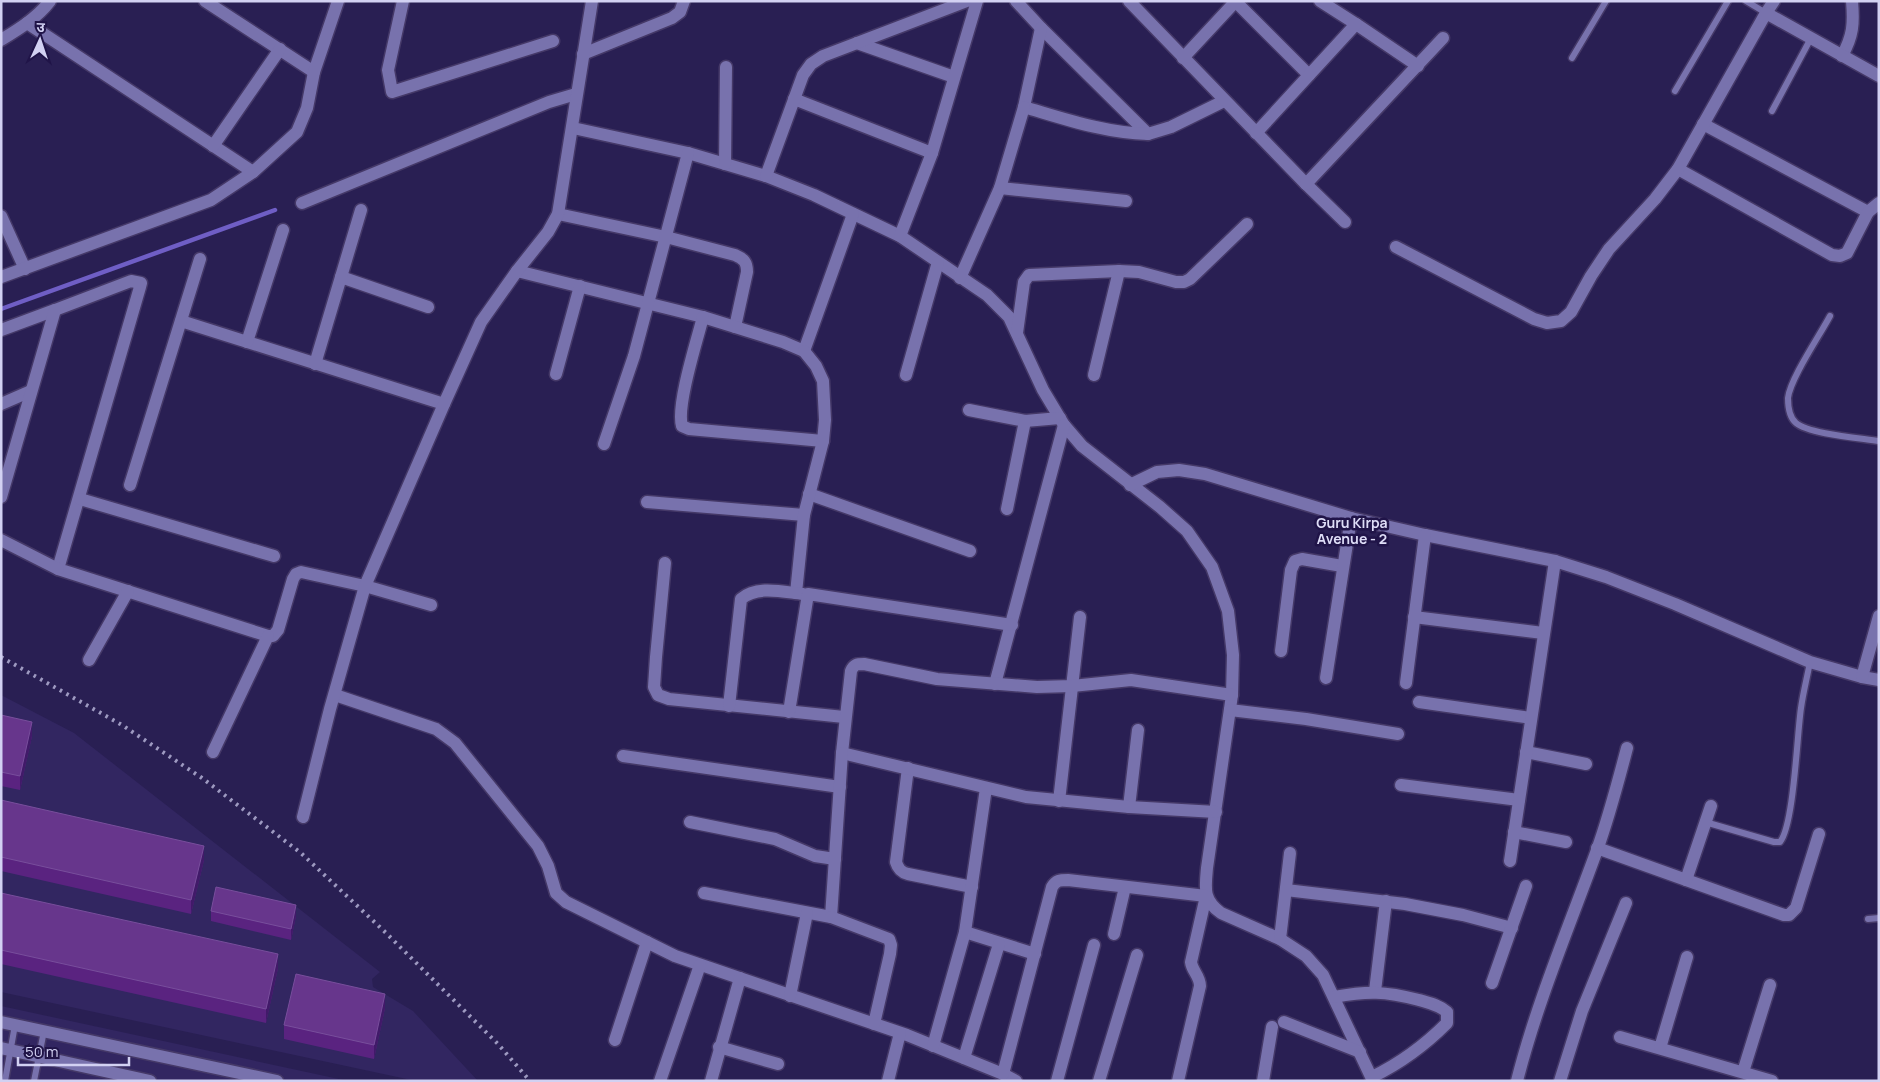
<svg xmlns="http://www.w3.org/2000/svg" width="1880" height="1082" viewBox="0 0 1880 1082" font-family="Manrope,'Noto Sans Devanagari',sans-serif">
  <rect width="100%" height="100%" fill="#291f53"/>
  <!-- built -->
  <g fill="#322661">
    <path d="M1,695L74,733L380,972L372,979L373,987L413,1011L478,1081H416L1,992Z"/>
    <path d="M1,1006L348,1081H1Z"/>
  </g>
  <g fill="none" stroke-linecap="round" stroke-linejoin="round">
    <!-- stream -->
    <path stroke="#6f5ec5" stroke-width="4.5" d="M1,309L275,210"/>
    <!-- lane casing -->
    <g stroke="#453968" stroke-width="9">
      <g id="lane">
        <path d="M1746,1L1766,13"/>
        <path d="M1572,58L1606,1"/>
        <path d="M1675,91L1728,1"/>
        <path d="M1772,111L1811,38"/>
        <path d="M1830,316C1820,335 1790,379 1788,398C1788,407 1789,417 1796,423C1809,434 1860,438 1879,441"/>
        <path d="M1705,822L1774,842H1780C1794,825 1797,734 1801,708C1803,693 1807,678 1810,662"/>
        <path d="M1868,919L1879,918"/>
        <path d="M5,1081L15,1025"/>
        <path d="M34,1081L44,1031"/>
      </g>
    </g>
    <!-- street casing -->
    <g stroke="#453968" stroke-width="15">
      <g id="street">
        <path d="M205,1L314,72"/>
        <path d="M403,1L388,70L392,92L553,41"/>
        <path d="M1016,1L1041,28L1148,134L1171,127L1224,101"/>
        <path d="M1129,1L1306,184L1345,222"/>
        <path d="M1236,2L1309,75"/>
        <path d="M1766,13L1774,1"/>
        <path d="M27,23L253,172"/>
        <path d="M1356,24L1418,66"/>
        <path d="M1041,28L1024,107C1065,119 1105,133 1148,134"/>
        <path d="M1,40C19,29 37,18 50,1"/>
        <path d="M857,43L954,77"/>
        <path d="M583,54L672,18L680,12L684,1"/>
        <path d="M1842,56C1853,36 1854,24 1852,1"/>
        <path d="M1183,58L1236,1"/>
        <path d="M794,99L932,153"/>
        <path d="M1703,124L1868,212L1879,203"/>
        <path d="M573,128L688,153L766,176L814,195L900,236L987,295L1009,317L1043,390L1064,425L1082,446L1160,507L1187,531L1212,567L1228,611L1233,655L1232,695L1207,868C1205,889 1203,900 1221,913L1280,939L1306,956L1323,975L1373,1081"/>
        <path d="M1256,133L1356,24L1320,1"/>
        <path d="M213,146L280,49"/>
        <path d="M725,164L726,67"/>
        <path d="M1678,169L1832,255L1840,256L1847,253L1868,212"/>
        <path d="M766,176L803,75L811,64L823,56L967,1"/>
        <path d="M1306,184L1443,38"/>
        <path d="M1000,188L1126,201"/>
        <path d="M302,203L549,102L576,94"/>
        <path d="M558,214L666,237L735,255C744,259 747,262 747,272L735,327"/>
        <path d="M1,216L25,269"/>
        <path d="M900,236L932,153L977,1"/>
        <path d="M1396,247L1534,319L1547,323L1561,321L1571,312L1591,276L1609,249L1655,199L1678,169L1766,13L1879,76"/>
        <path d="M517,271L703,317L783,342L804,351L853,214"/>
        <path d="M1,277L211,200L253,172L297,132L307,108L314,72L338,1"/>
        <path d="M341,277L428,307"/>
        <path d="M960,278L1000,188L1024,107"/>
        <path d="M703,317C697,340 676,406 682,426L689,429L823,441"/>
        <path d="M181,321L444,404"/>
        <path d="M1,330L55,310"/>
        <path d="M1017,333L1024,282L1029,275L1119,271L1139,272L1176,282H1184L1190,279L1247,224"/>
        <path d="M247,342L283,230"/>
        <path d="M315,364L361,210"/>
        <path d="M556,374L580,286"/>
        <path d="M906,375L938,262"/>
        <path d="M1094,375L1119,271"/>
        <path d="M1,404L31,391"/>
        <path d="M969,410L1025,421L1060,418"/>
        <path d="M604,444L634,356L688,153"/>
        <path d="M130,485L200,259"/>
        <path d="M1130,485L1157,472L1179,470L1205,474L1351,518L1425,535L1555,561L1606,577L1675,604L1810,662L1862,677L1879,680"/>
        <path d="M809,494L970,551"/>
        <path d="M1,497L55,310L131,281L141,283L140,287L58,569L268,636H273L278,630L293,579L296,574L301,572L365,586L431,605"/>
        <path d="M80,499L274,556"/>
        <path d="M647,502L804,515"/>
        <path d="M1007,509L1025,421"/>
        <path d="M1,540L58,569"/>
        <path d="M665,563L656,657L654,687L658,695L669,699L844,717"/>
        <path d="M796,593L804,515L823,441L825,420L823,381L816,366L804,351"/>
        <path d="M1414,617L1543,633"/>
        <path d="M1281,651L1291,570L1295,561L1302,559L1342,566"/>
        <path d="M89,660L128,591"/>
        <path d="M1862,677L1879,616"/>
        <path d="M1326,678L1351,518"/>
        <path d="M1406,683L1425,535"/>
        <path d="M995,684L1064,425"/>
        <path d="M335,695L436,729L455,743L538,846L548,866L556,893L566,902L675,956L907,1035L1003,1074L1016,1081"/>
        <path d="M1419,702L1531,718"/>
        <path d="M729,706L741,599C757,585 783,592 803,594"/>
        <path d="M1230,710L1306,719L1398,734"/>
        <path d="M789,712L808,594L1012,625"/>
        <path d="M213,752L268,636"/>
        <path d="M1526,752L1586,764"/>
        <path d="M623,756L840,787"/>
        <path d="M908,768L896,862C898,869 901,872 908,874L972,887"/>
        <path d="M1401,785L1519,800"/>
        <path d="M1059,801L1080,617"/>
        <path d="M1129,807L1138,730"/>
        <path d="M1216,812L1129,807L1026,797L842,753L851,671C854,664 857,664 864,664L937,679L1037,687L1072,686L1131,680L1232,695"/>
        <path d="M303,817L330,709L365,586L444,404L481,322L517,271L548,232L558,214L592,1"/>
        <path d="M690,822L775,839L815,856L835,859"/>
        <path d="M1514,832L1566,842"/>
        <path d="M1597,848L1784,915H1789L1796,908L1819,834"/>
        <path d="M1510,861L1555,561"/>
        <path d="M1686,880L1711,806"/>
        <path d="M1286,890L1405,904L1463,915L1512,928"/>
        <path d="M704,893L831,917L842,753"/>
        <path d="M831,917L889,939L891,945L890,954L874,1024"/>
        <path d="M965,932L1035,954"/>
        <path d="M1114,934L1125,887"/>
        <path d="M1280,939L1290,853"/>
        <path d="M1492,983L1526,886"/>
        <path d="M1375,991L1386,901"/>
        <path d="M790,996L807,913"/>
        <path d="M1334,997C1368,991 1384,991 1419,1000C1429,1003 1439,1005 1447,1012V1023C1424,1046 1401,1063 1372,1077"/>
        <path d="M1,1022L277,1081"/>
        <path d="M1284,1022L1360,1052"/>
        <path d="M1620,1037L1772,1081"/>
        <path d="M615,1040L647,942"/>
        <path d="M933,1046L965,932L986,788"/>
        <path d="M719,1047L778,1064"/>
        <path d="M1,1048L150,1081"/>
        <path d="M1660,1048L1687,957"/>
        <path d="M964,1058L999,944"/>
        <path d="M1743,1072L1770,985"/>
        <path d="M1003,1074L1052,887C1056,880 1060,880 1068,880L1206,896L1191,962C1192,971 1200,976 1200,986L1178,1081"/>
        <path d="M660,1081L700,965"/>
        <path d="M711,1081L740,978"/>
        <path d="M888,1081L900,1033"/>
        <path d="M1057,1081L1094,945"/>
        <path d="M1099,1081L1137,955"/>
        <path d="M1263,1081L1272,1027"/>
        <path d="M1517,1081C1537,1002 1569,927 1597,850C1609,817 1618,782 1627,748"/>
        <path d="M1560,1081L1582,1011L1626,903"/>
      </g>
    </g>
    <!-- lane -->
    <use href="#lane" stroke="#7872ad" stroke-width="6"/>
    <!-- street -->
    <use href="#street" stroke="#7872ad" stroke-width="12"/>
    <!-- rail -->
    <path stroke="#9e9ac1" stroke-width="4" stroke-dasharray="2.5 5" stroke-linecap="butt" d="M1,657L122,725L202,778L301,853L384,931L498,1044L530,1081"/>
  </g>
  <!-- wall -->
  <g fill="#5a2380">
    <path d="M1,715L32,736L20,790L1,786Z"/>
    <path d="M1,800L204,860L191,914L1,871Z"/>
    <path d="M1,893L278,968L266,1023L1,964Z"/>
    <path d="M211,911L296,916L291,940L211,921Z"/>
    <path d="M385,1008L374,1059L284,1039V1025Z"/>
  </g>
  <!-- shaded-wall -->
  <g fill="#411a69">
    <path d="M32,722V736L20,790V776Z"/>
    <path d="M204,846V860L191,914V900Z"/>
    <path d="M296,905V916L291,940V929Z"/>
    <path d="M278,954V968L266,1023V1009Z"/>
    <path d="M385,994V1008L374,1059V1045Z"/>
  </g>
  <!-- building -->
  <g fill="#67368c" stroke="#784e9c">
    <path d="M1,715L32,722L20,776L1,772Z"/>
    <path d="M1,800L204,846L191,900L1,857Z"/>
    <path d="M216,887L296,905L291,929L211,911Z"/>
    <path d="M1,893L278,954L266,1009L1,950Z"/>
    <path d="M296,974L385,994L374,1045L284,1025Z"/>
  </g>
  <g text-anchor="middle" stroke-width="5" stroke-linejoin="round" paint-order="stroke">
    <!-- neighbourhood labels -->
    <g font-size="14" font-weight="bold" fill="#deddf7" stroke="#201448">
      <text x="1352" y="528">Guru Kirpa<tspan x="1352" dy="16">Avenue - 2</tspan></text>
    </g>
  </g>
  <!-- border -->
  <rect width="1880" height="1082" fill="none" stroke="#d2d1f2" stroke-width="5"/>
  <!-- north arrow -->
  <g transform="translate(40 40) rotate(3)" stroke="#201448" stroke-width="4" paint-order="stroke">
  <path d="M0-4L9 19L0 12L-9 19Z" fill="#d2d1f2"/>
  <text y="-8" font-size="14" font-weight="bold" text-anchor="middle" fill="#d2d1f2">उ</text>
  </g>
  <!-- scale -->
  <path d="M18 1057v8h111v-8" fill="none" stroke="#d2d1f2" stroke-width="2.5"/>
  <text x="25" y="1057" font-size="15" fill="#d2d1f2" stroke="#201448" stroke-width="4" paint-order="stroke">50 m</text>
</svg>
